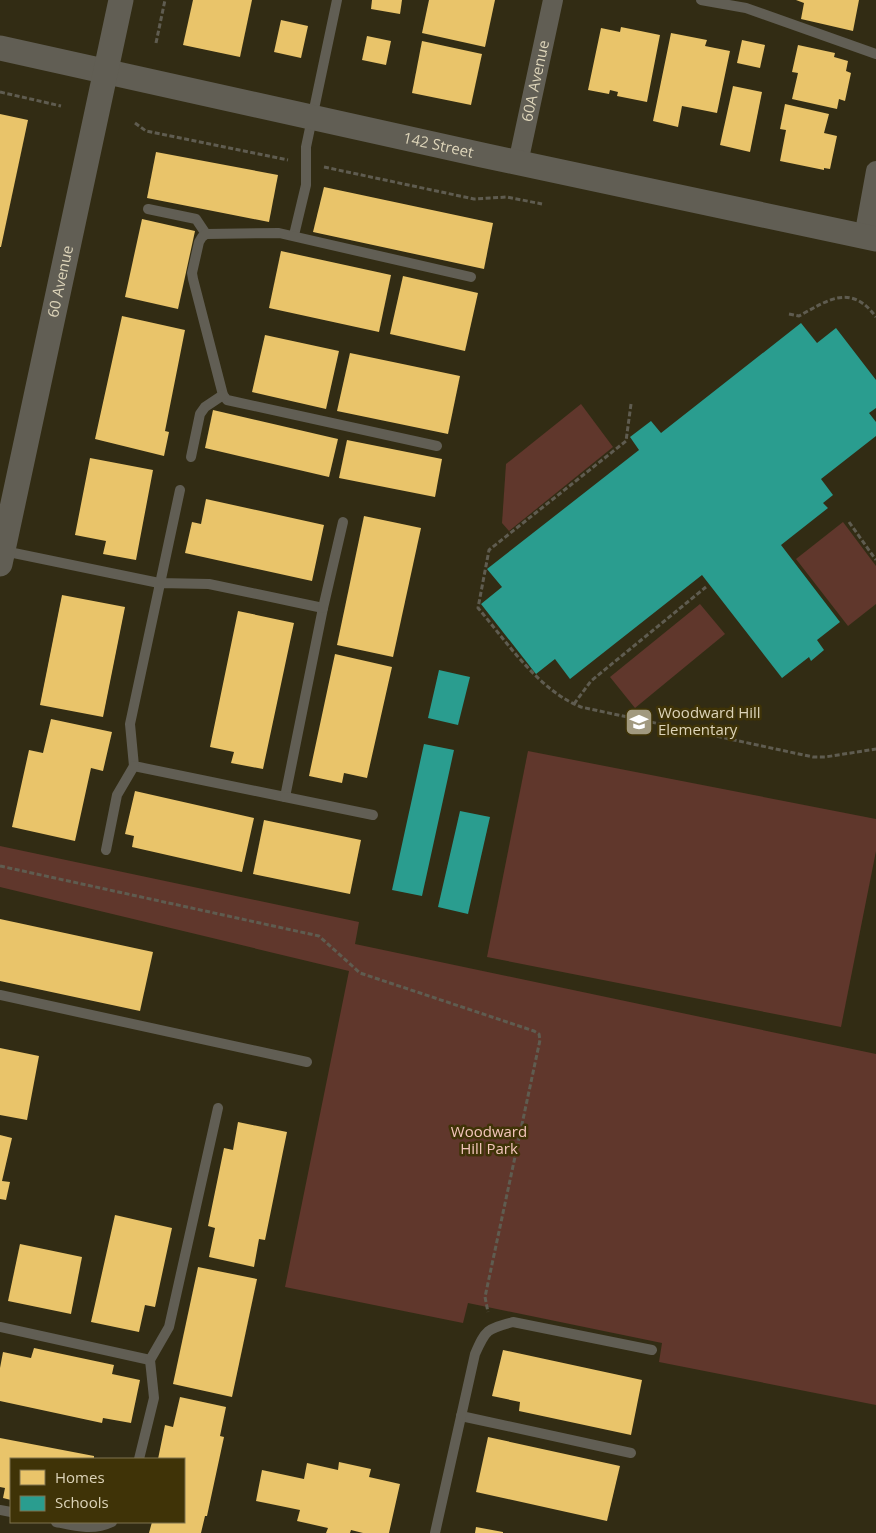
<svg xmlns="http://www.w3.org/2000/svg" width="876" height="1533" viewBox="0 0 876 1533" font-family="'Open Sans',sans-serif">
  <rect width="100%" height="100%" fill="#322c14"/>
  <!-- green -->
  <g fill="#60372c">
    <path d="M581,404L613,447L509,531L502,523L506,464Z"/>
    <path d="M843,522L876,566V604L848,626L796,559Z"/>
    <path d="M700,604L725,634L635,708L610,677Z"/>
    <path d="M528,751L876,819V851L841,1027L487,957Z"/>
    <path d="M0,846L359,922L355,944L876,1054V1405L659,1362L662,1343L468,1303L463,1323L285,1287L349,971L0,887Z"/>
  </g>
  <!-- homes -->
  <g fill="#e9c46a">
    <path d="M193,0H252L240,57L183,45Z"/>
    <path d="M372,0H402L400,14L371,9Z"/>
    <path d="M429,0H495L485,47L422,33Z"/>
    <path d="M796,0H859L853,31L801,19L804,3Z"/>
    <path d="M281,20L308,26L301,58L274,52Z"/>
    <path d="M621,27L660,35L647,102L617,96L618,92L610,90L609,94L588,90L601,28L620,32Z"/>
    <path d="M671,33L707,40L705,46L730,51L717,113L682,106L678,127L653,121Z"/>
    <path d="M367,36L391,41L386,65L362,60Z"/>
    <path d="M742,40L765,45L760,68L737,63Z"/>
    <path d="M422,41L482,54L471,105L412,93Z"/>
    <path d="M798,45L835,53L834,57L848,61L846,71L851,73L845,101L839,99L837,109L792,99L798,73L792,72Z"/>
    <path d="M733,86L762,92L750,152L720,145Z"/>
    <path d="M785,104L829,114L824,133L837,136L830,169L824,168V170L780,161L786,130L780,129Z"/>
    <path d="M0,114L28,120L1,247H0Z"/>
    <path d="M156,152L278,175L269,222L147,198Z"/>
    <path d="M324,187L493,223L484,269L313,232Z"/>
    <path d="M142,219L195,231L178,309L125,297Z"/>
    <path d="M281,251L391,275L379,332L269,308Z"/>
    <path d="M403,276L478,293L465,351L390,334Z"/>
    <path d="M122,316L185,330L165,431L169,432L164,456L95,439Z"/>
    <path d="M265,335L339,351L326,409L252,392Z"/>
    <path d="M350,353L460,376L448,434L337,411Z"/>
    <path d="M213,410L338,439L329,477L205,448Z"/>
    <path d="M347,440L442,459L435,497L339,478Z"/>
    <path d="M90,458L153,470L136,560L103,554L106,541L75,535Z"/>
    <path d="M206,499L324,525L312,581L185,553L192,522L201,524Z"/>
    <path d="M364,516L421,528L393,657L337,645Z"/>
    <path d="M62,595L125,607L103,717L40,705Z"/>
    <path d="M238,611L294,623L263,769L231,763L234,752L210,747Z"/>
    <path d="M335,654L392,667L367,778L344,773L342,783L309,776Z"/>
    <path d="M51,719L112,732L103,771L91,768L75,841L12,827L29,750L43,753Z"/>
    <path d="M135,791L254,818L242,872L132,847L134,836L125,834Z"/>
    <path d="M264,820L361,840L350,894L253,874Z"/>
    <path d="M0,919L153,952L140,1011L0,981Z"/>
    <path d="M0,1048L39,1056L27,1120L0,1115Z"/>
    <path d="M238,1122L287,1132L265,1240L259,1239L254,1267L209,1257L215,1228L208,1226L224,1148L233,1150Z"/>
    <path d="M0,1135L12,1138L2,1181L10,1182L6,1200L0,1199Z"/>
    <path d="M115,1215L172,1228L155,1307L145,1305L139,1332L91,1322Z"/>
    <path d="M20,1244L82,1257L71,1314L8,1301Z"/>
    <path d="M198,1267L257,1279L232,1397L173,1384Z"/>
    <path d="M34,1348L114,1365L112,1374L140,1380L131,1423L103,1418L102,1423L0,1401V1368L3,1352L31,1358Z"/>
    <path d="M503,1350L642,1380L631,1435L519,1411L520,1402L492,1396Z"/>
    <path d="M180,1397L226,1407L220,1436L224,1437L207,1516H205L201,1533H149L152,1522H184V1459H158L165,1425L173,1427Z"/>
    <path d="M488,1437L620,1466L607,1521L476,1492Z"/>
    <path d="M0,1438L94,1456V1459H11V1500L3,1498L5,1488L0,1487Z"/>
    <path d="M339,1462L371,1469L369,1477L400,1484L389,1533H363L351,1530L350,1533H326L328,1528L297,1521L300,1510L256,1501L262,1470L304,1479L307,1463L338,1470Z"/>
    <path d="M476,1527L503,1532V1533H475Z"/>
  </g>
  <!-- schools -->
  <g fill="#2a9d8f">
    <path d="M801,323L817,343L836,328L876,380V408L869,413L876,422V436L821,479L833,495L823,503L828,508L781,545L840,622L817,640L824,650L811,661L809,657L782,678L702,575L570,679L555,659L536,674L481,604L502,587L487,569L639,450L630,437L651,421L661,433Z"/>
    <path d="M439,670L470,677L458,725L428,718Z"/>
    <path d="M424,744L454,750L422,896L392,890Z"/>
    <path d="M460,811L490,817L468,914L438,907Z"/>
  </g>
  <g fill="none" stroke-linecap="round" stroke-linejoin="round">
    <!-- path -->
    <g stroke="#5f5c50" stroke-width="3" stroke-dasharray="5 2.5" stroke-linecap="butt">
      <path d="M156,43L165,0"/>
      <path d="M0,92L61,106"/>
      <path d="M135,123L146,131L288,160"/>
      <path d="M324,167L474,199L507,197L542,204"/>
      <path d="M789,314L799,316C828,300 851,283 876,317"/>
      <path d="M631,404L626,441L489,550L478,608C507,642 538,690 581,707L813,757H825L876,749"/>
      <path d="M849,522L876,560"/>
      <path d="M574,704L591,681L706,587"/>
      <path d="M0,866L319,936L360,973L534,1031L539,1034L540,1040L485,1297L488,1312"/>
    </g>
    <!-- service -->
    <g stroke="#615e54" stroke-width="10">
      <path d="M701,0L746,8L876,54"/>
      <path d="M148,209L196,219L206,234"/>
      <path d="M294,235L306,185V147L337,0"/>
      <path d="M437,446L227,400L223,395L193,279L192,273L199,242L202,237L206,234L279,233L471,277"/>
      <path d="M191,457L200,414L205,407L223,395"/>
      <path d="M4,551L159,583L209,584L323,608L285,797L134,766L130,724L180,490"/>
      <path d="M323,608L343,522"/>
      <path d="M285,797L373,815"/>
      <path d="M106,850L117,795L134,766"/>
      <path d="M0,995L307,1062"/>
      <path d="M0,1327L150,1360"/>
      <path d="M461,1416L631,1453"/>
      <path d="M139,1459L154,1398L150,1360L169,1327L218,1108"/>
      <path d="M0,1510L11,1512"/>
      <path d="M56,1522C75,1526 93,1531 112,1522"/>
      <path d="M435,1533L475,1354C486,1329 487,1329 513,1322L652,1350"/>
    </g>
    <!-- minor -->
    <g stroke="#615e54" stroke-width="20">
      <path id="s1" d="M518,163L553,0"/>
      <path d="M864,237L876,171"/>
    </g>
    <!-- tertiary -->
    <g stroke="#615e54" stroke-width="25">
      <path id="s2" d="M0,48L482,155L876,239"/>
      <path id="s3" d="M0,564L121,0"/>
    </g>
  </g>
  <!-- icons -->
  <defs>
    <g id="school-square" transform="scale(1.4375)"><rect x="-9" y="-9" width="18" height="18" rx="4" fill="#a1997f" stroke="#3f3307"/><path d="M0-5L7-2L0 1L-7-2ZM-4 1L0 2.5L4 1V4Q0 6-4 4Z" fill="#fff"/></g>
  </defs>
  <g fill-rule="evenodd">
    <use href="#school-square" x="639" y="722"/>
  </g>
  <g text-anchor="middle" stroke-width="5" stroke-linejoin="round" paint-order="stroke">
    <!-- street labels -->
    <g font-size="15" fill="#ddd4b9" stroke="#3f3307">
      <text dy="5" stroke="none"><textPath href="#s1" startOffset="84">60A Avenue</textPath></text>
      <text dy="5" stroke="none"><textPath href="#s2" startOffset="449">142 Street</textPath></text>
      <text dy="5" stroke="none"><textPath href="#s3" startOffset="289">60 Avenue</textPath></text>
    </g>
    <!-- poi labels -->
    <g font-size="15" fill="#ddd4b9" stroke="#3f3307" text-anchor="start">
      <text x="658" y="718">Woodward Hill<tspan x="658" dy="17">Elementary</tspan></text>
    </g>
    <!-- park labels -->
    <g font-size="15" fill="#f4c6bc" stroke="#3f3307">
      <text x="489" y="1137">Woodward<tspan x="489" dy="17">Hill Park</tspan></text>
    </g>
  </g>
  <!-- legend -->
  <rect x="10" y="1458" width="175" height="65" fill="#3f3307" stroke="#7e734e"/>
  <rect x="20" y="1470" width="25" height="15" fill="#e9c46a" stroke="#7e734e"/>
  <text x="55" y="1483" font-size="15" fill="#ddd4b9">Homes</text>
  <rect x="20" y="1496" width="25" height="15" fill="#2a9d8f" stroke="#7e734e"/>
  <text x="55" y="1508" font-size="15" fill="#ddd4b9">Schools</text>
</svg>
